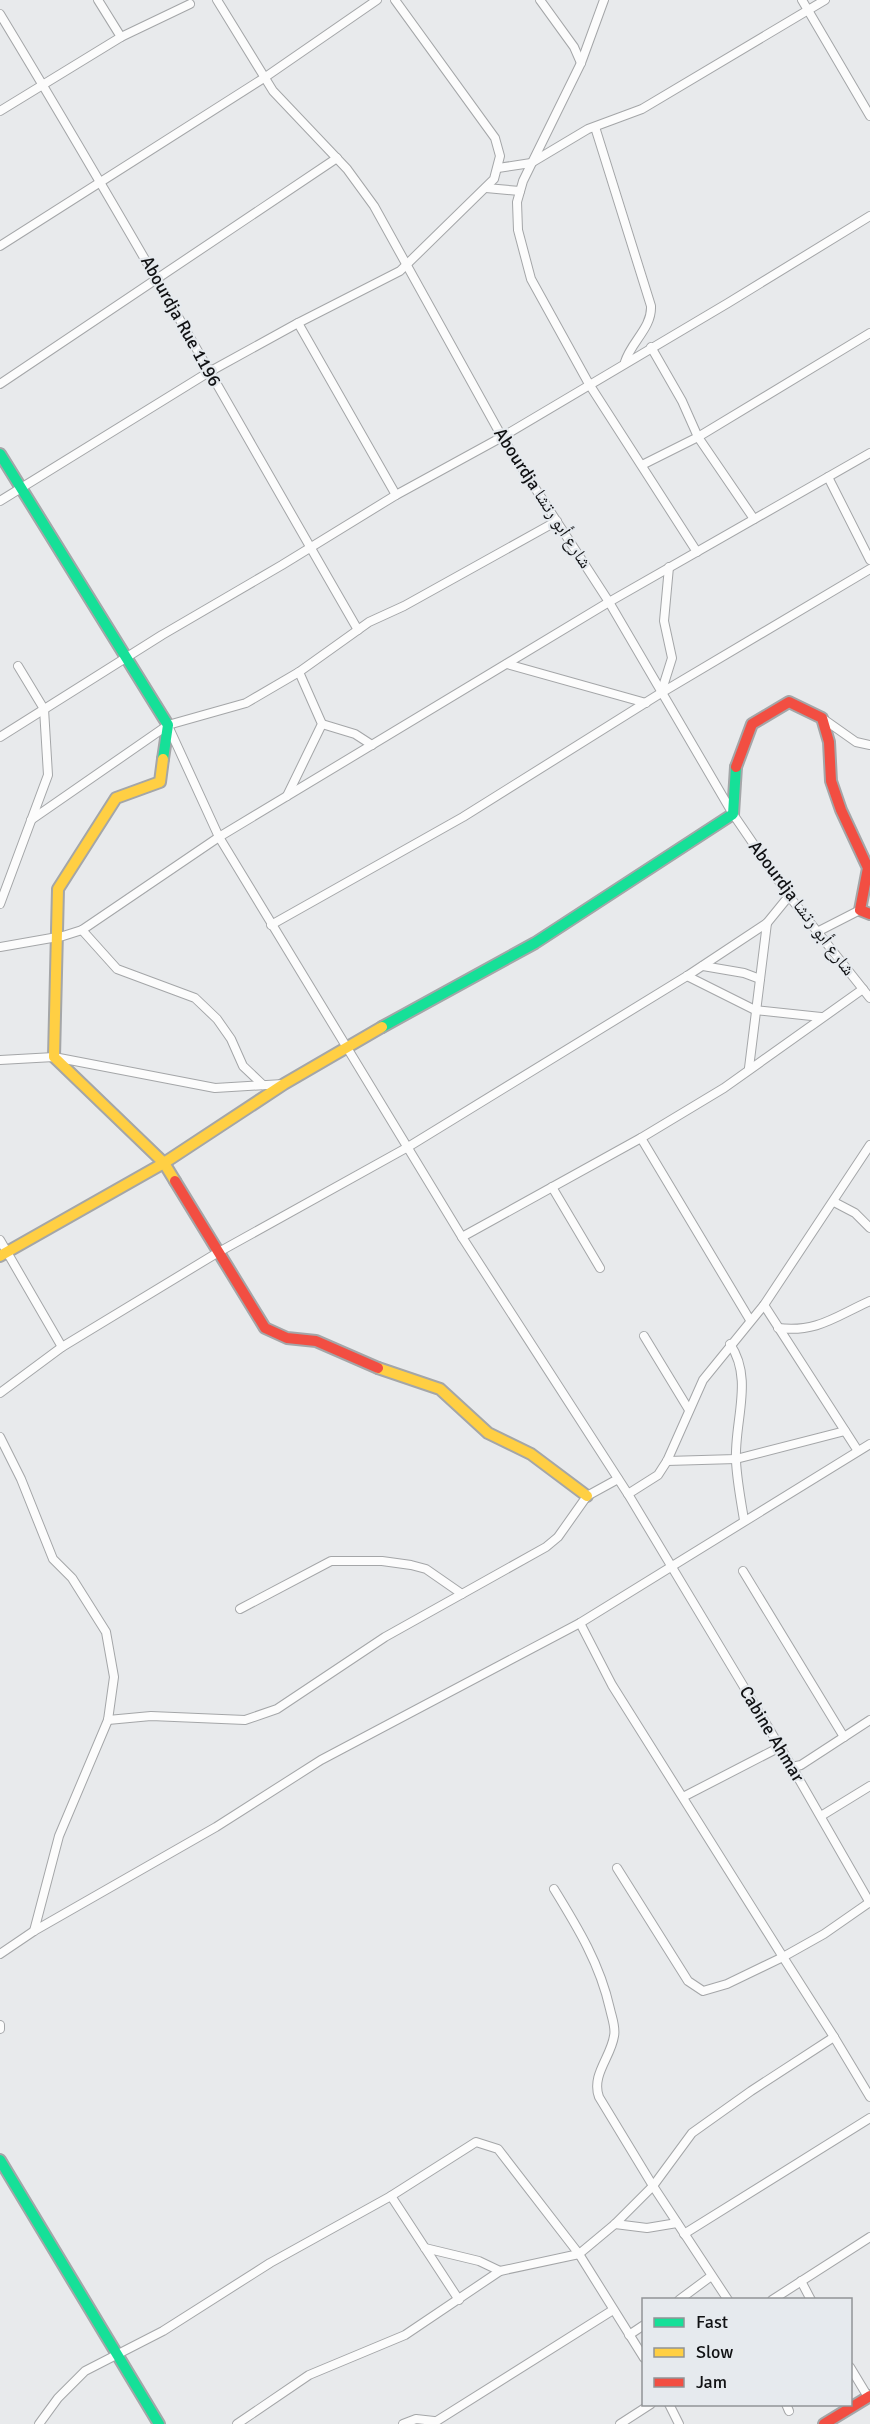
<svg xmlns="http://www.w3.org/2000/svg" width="870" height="2424" viewBox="0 0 870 2424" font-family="Signika,'Noto Naskh Arabic',sans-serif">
  <rect width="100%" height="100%" fill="#e8eaec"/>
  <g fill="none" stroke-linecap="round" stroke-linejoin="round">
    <!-- street casing -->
    <g stroke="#a4a6a8" stroke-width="10">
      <g id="street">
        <path d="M98,0L121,37"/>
        <path d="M217,0L273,91L347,169L374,206L502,437L609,602L733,814L789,896L870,998"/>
        <path d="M540,0L574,47L581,63"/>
        <path d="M604,0L581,63L523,181L517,202L518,230L531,279L589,384L697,552"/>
        <path d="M802,0L870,116"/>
        <path d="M0,14C123,217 239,424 358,630"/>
        <path d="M0,111L121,37L190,4"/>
        <path d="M595,127L651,306C652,328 631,342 625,362"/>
        <path d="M498,168L531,163L588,129L642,109L825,0"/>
        <path d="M486,188L520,191"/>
        <path d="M0,246L264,78L377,0"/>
        <path d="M298,323L396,495"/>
        <path d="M651,347L682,401L698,437L754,519"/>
        <path d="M0,384L337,158"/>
        <path d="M642,465L698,437L870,333"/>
        <path d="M828,477L870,560"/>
        <path d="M0,501L209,372L298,323L400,271L494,179L500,156L495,138L395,0"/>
        <path d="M507,664L646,703"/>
        <path d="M661,693L672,658L664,621L669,567"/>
        <path d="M822,718L856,742L870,745"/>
        <path d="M322,724L355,734L372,745"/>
        <path d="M169,728L219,837L462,1237L628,1494L792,1767L870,1903"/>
        <path d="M0,737L162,635L282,565L396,495L502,437L728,303L870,216"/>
        <path d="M287,796L322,724L299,672"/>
        <path d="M31,820L168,725L246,703L299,672L369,622L404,606L557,521"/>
        <path d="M0,904L48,775L44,709L18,666"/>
        <path d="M271,925L463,817L661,693L870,569"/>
        <path d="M82,930L117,969L195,998L217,1019L231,1039L243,1066L263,1085"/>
        <path d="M817,932L860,910"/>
        <path d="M0,947L63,936L82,930L219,837L609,602L870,453"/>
        <path d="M703,966L744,973L760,979"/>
        <path d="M687,976L755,1010L821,1017"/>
        <path d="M0,1060L54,1057L215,1088L283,1084"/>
        <path d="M749,1068L767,923"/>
        <path d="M641,1138L750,1320"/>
        <path d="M552,1187L600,1268"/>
        <path d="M834,1202L855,1213L870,1228"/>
        <path d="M462,1237L641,1138L724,1088L863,989"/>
        <path d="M0,1240L62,1347"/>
        <path d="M764,1305L858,1451"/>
        <path d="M778,1328C817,1333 836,1316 870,1301"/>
        <path d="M644,1336L689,1410"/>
        <path d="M730,1344C754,1379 734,1421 736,1461C737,1481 741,1501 744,1520"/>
        <path d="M0,1393L62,1347L217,1253L408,1147L687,976L767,923L789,896"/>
        <path d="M0,1437L21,1479L53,1559L72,1578L106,1632L114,1677L108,1720L59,1836L34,1931"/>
        <path d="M667,1461L736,1459L845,1431"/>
        <path d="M628,1494L658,1475L667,1461L703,1380L764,1305L870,1145"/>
        <path d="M743,1571L844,1737"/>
        <path d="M240,1609L331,1561H382L411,1565L426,1569L462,1594"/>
        <path d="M580,1623L612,1685L783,1957L727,1984L703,1991L688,1981L617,1868"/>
        <path d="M108,1720L151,1716L245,1720L277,1709L385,1637L546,1547L558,1537L587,1496L618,1479"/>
        <path d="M792,1767L801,1765L870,1720"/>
        <path d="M683,1797L780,1747"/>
        <path d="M821,1816L870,1786"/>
        <path d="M554,1889C578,1928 600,1964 610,2009C612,2018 616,2028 614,2036C611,2057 591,2075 599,2097L653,2186L728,2300"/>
        <path d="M0,1954L34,1931L216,1827L321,1760L580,1623L870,1444"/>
        <path d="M0,2025V2029"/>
        <path d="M834,2037L870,2097"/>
        <path d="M391,2196L476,2142L498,2149L579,2254L644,2358"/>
        <path d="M615,2224L647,2228L677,2223"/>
        <path d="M684,2234L870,2118"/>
        <path d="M425,2248L479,2261L500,2271"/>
        <path d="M801,2281L811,2300"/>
        <path d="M679,2300L710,2277"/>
        <path d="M772,2300L870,2237"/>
        <path d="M629,2335L644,2325"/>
        <path d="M850,2367L868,2397"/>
        <path d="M669,2404L679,2424"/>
        <path d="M786,2404L789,2411"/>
        <path d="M39,2424L58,2398L85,2371L163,2331L270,2263L391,2196L459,2300"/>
        <path d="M237,2424L309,2375L405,2335L500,2271L579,2254L615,2224L653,2186L692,2133L751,2091L834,2037L783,1957L824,1934L870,1902"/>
        <path d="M403,2424L416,2419L434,2421"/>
        <path d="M432,2424L613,2310"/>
        <path d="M620,2424L651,2404"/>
      </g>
    </g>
    <!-- fast casing -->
    <g stroke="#a4a6a8" stroke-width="14">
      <g id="fast">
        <path d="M0,454L168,725L163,759"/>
        <path d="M382,1027L535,943L733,814L736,767"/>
        <path d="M0,2160L159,2424"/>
      </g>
    </g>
    <!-- slow casing -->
    <g stroke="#a4a6a8" stroke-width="14">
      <g id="slow">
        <path d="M163,759L160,782L116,798L58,889L54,1057L164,1163L175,1181"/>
        <path d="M0,1256L164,1163L284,1084L382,1027"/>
        <path d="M378,1368L440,1389L488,1433L531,1454L587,1496"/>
      </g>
    </g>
    <!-- jam casing -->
    <g stroke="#a4a6a8" stroke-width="14">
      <g id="jam">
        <path d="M736,767L752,724L789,702L822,718L829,742L831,781L841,810L868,868L860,910L870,914"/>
        <path d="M175,1181L265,1328L287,1338L316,1341L378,1368"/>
        <path d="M824,2424L870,2396"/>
      </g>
    </g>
    <!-- street -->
    <use href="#street" stroke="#fcfcfc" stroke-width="8"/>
    <!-- fast -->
    <use href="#fast" stroke="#16e098" stroke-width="10"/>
    <!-- slow -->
    <use href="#slow" stroke="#ffcf43" stroke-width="10"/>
    <!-- jam -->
    <use href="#jam" stroke="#f24e42" stroke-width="10"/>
  </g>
  <g text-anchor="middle" stroke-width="4.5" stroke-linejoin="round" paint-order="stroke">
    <!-- street labels -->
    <g font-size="18" fill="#111214" stroke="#e6eaee">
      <text transform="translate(181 321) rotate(61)" y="6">Abourdja Rue 1196</text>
      <text transform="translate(543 498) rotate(57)" y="6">Abourdja شارع أبو رتشا</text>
      <text transform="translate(802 908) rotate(53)" y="6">Abourdja شارع أبو رتشا</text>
      <text transform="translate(772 1734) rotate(59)" y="6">Cabine Ahmar</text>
    </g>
  </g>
  <!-- legend -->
  <rect x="642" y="2298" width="210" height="108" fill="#e6eaee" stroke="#919497" stroke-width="1.5"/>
  <rect x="654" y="2318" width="30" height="9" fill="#16e098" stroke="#919497" stroke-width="1.5"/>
  <text x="696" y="2328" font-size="18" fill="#111214">Fast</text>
  <rect x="654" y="2348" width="30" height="9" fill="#ffcf43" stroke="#919497" stroke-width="1.5"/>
  <text x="696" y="2358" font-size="18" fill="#111214">Slow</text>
  <rect x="654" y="2378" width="30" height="9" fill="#f24e42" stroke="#919497" stroke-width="1.5"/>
  <text x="696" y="2388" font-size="18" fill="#111214">Jam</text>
</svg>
